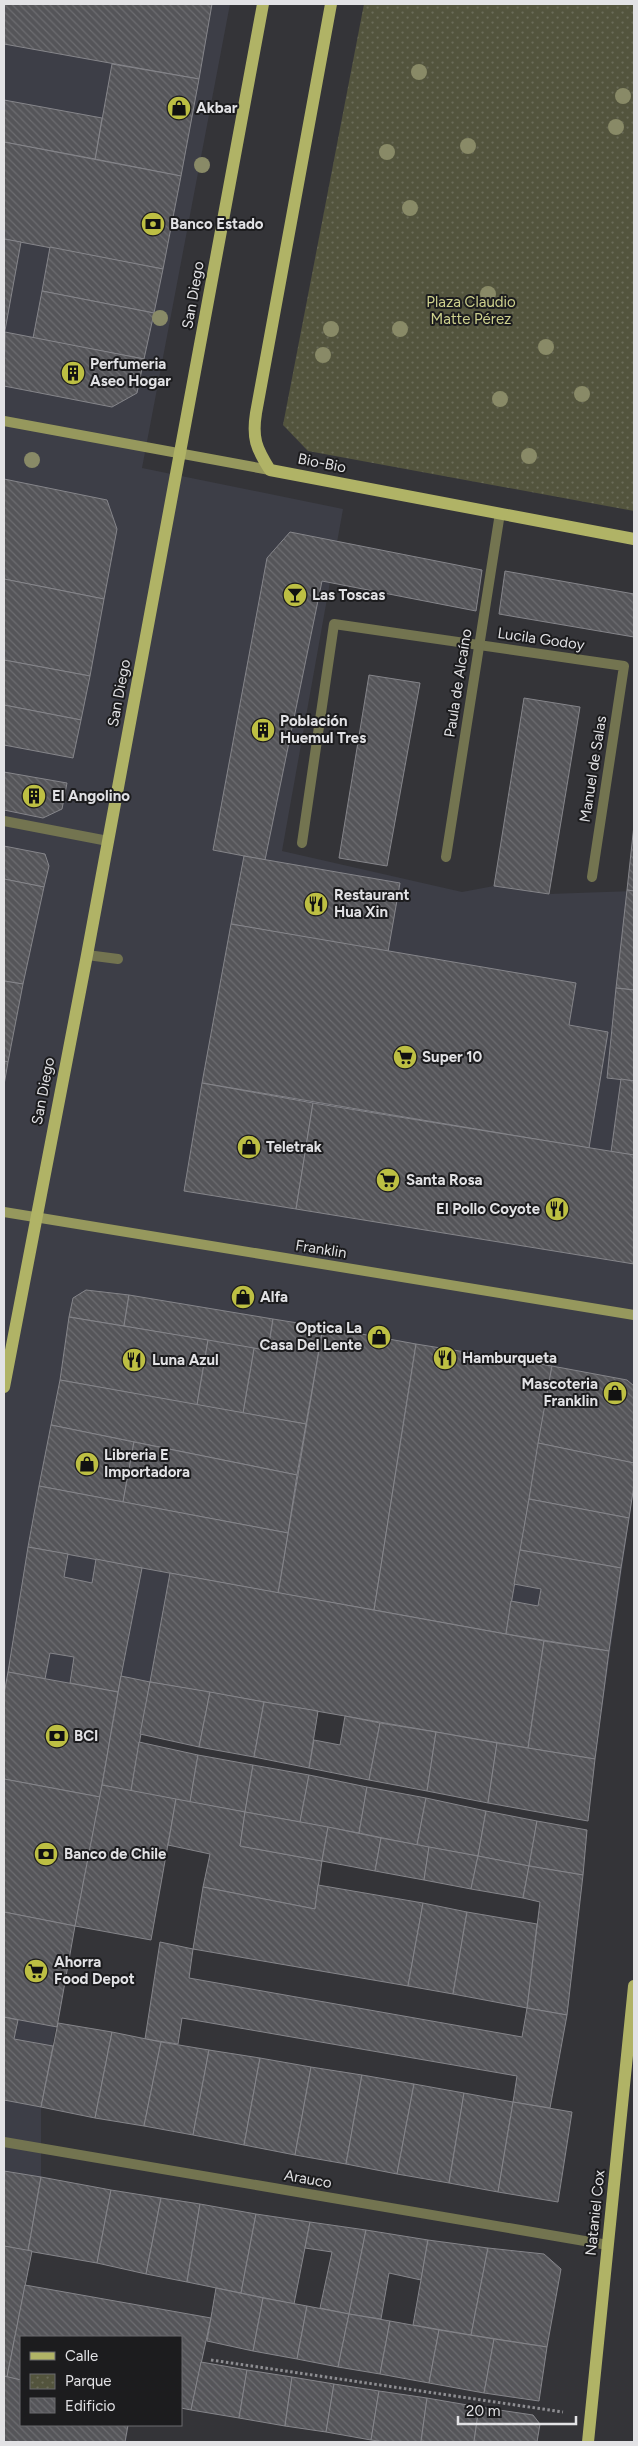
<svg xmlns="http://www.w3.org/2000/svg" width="638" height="2446" viewBox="0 0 638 2446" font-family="Figtree,sans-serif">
  <defs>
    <pattern id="park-dots" width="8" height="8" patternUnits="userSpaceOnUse" patternTransform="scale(1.25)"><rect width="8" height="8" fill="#53543d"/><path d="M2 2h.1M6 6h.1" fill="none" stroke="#6b6c59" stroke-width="1.8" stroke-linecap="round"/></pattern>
    <pattern id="building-back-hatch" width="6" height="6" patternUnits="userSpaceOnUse" patternTransform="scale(1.25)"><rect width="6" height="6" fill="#555559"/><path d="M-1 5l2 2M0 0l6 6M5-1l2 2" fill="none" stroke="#6d6d71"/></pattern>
  </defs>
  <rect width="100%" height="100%" fill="#343438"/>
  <!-- built -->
  <path fill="#3d3e47" d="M4,4H230L142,468L343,509L282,851L462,892L494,886L549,894L634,891V1485L595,1759L121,1677L41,2107V2177L7,2377L21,2380V2425H129L126,2442H4Z"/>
  <!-- park -->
  <path fill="url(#park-dots)" d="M364,4H634V511L308,451L283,425Z"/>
  <!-- building -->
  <g fill="url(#building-back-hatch)" stroke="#85858a">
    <path d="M4,4H212L199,79L4,44Z"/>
    <path d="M112,64L199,79L181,176L95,159Z"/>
    <path d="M4,100L102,118L95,159L4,142Z"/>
    <path d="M4,142L181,176L163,269L4,239Z"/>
    <path d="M4,239L21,242L4,336Z"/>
    <path d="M50,247L163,269L154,313L42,291Z"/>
    <path d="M42,291L154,313L144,359L33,338Z"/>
    <path d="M5,332L144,359L137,393L112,407L4,386Z"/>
    <path d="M4,479L107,500L117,529L104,599L4,579Z"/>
    <path d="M290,532L482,570L476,611L322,581L265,860L213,850L267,558Z"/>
    <path d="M505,571L634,594V637L499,614Z"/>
    <path d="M4,579L104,599L90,676L4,660Z"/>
    <path d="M4,660L90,676L81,720L4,705Z"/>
    <path d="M369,675L420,683L387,866L339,858Z"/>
    <path d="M524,698L580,707L549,894L494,886Z"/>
    <path d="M4,705L81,720L73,758L4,745Z"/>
    <path d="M4,772L67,783L62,809L43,818L4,810Z"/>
    <path d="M634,825V891L627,890Z"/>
    <path d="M4,846L45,854L49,866L44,887L4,879Z"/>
    <path d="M244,856L400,883L388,952L231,924Z"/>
    <path d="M4,879L44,887L23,984L4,981Z"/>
    <path d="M627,890L634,891V990L616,988Z"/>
    <path d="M231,924L576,983L569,1025L608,1032L589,1148L202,1083Z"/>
    <path d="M4,981L23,984L8,1062L4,1061Z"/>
    <path d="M616,988L634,990V1081L607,1078Z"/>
    <path d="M4,1061L8,1062L4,1085Z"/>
    <path d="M621,1079L634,1081V1155L611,1152Z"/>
    <path d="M202,1083L313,1103L296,1209L184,1191Z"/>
    <path d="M313,1103L634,1155V1264L296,1209Z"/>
    <path d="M86,1290L129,1295L124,1326L69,1317L73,1298Z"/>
    <path d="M129,1295L273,1319L268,1351L124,1326Z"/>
    <path d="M69,1317L208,1340L197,1405L60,1380Z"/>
    <path d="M273,1319L323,1327L306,1424L243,1413L254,1348L268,1351Z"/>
    <path d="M323,1327L416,1344L374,1610L278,1593Z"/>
    <path d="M208,1340L254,1348L243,1413L197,1405Z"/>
    <path d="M416,1344L552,1366L506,1634L374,1610Z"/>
    <path d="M552,1366L627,1380L634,1386V1463L538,1443Z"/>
    <path d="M60,1380L306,1424L297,1475L51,1425Z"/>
    <path d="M51,1425L134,1442L123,1502L39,1486Z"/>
    <path d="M134,1442L297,1475L288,1533L123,1502Z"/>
    <path d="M538,1443L634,1463V1485L629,1518L529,1499Z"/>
    <path d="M39,1486L288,1533L278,1593L28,1547Z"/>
    <path d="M529,1499L629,1518L621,1568L520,1550Z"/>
    <path d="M28,1547L68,1554L64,1577L92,1583L96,1559L142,1568L118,1692L70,1683L74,1657L50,1653L45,1679L8,1672Z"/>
    <path d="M520,1550L621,1568L609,1651L506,1634L511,1601L538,1606L541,1589L514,1584Z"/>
    <path d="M170,1573L544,1641L528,1748L150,1682Z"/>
    <path d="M544,1641L609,1651L595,1759L528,1748Z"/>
    <path d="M8,1672L118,1692L100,1797L4,1779V1694Z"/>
    <path d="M121,1676L150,1682L131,1791L102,1785Z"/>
    <path d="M150,1682L210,1692L199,1747L140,1734Z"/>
    <path d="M210,1692L264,1702L254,1757L199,1747Z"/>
    <path d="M264,1702L318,1711L309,1768L254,1757Z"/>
    <path d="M345,1716L380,1723L369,1780L309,1768L314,1740L340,1745Z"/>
    <path d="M380,1723L436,1732L427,1791L369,1780Z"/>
    <path d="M436,1732L497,1743L488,1803L427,1791Z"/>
    <path d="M139,1742L198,1755L190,1802L131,1791Z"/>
    <path d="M497,1743L595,1759L588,1821L488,1803Z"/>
    <path d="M198,1755L253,1765L245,1812L190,1802Z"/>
    <path d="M253,1765L309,1775L300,1822L245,1812Z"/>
    <path d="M309,1775L367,1787L359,1833L300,1822Z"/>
    <path d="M4,1779L100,1797L75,1926L4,1912Z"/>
    <path d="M102,1785L176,1799L151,1940L75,1926Z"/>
    <path d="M367,1787L426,1798L417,1845L359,1833Z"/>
    <path d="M426,1798L486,1811L478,1856L417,1845Z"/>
    <path d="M176,1799L245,1812L240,1846L322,1861L315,1909L203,1887L210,1854L168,1845Z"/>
    <path d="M486,1811L537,1821L529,1866L478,1856Z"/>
    <path d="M245,1812L328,1827L322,1861L240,1846Z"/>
    <path d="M537,1821L587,1830L583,1875L529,1866Z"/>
    <path d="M328,1827L381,1838L375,1871L322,1861Z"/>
    <path d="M381,1838L429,1847L424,1880L375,1871Z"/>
    <path d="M429,1847L478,1856L471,1889L424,1880Z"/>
    <path d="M478,1856L529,1866L523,1898L471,1889Z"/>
    <path d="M529,1866L583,1875L567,2015L527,2008L540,1902L523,1898Z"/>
    <path d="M318,1885L423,1903L408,1986L193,1949L203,1887L315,1909Z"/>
    <path d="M423,1903L467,1912L453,1994L408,1986Z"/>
    <path d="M4,1912L75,1926L57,2027L4,2017Z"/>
    <path d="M467,1912L537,1924L527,2008L453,1994Z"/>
    <path d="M160,1942L193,1949L189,1978L522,2037L527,2008L567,2015L550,2108L513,2102L517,2076L182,2018L178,2044L145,2039Z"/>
    <path d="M4,2017L18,2020L14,2039L53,2046L41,2107L4,2100Z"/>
    <path d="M58,2023L112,2032L95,2118L41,2107Z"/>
    <path d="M112,2032L161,2042L144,2126L95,2118Z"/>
    <path d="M161,2042L209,2050L193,2135L144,2126Z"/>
    <path d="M209,2050L260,2058L244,2145L193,2135Z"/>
    <path d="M260,2058L311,2067L295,2155L244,2145Z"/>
    <path d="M311,2067L362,2075L346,2164L295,2155Z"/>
    <path d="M362,2075L414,2084L397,2174L346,2164Z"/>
    <path d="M414,2084L464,2093L449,2183L397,2174Z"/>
    <path d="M464,2093L513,2102L498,2192L449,2183Z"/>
    <path d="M513,2102L572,2112L558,2202L498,2192Z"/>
    <path d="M4,2171L41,2177L28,2251L4,2246Z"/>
    <path d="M41,2177L111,2190L97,2263L28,2251Z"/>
    <path d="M111,2190L161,2198L146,2274L97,2263Z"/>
    <path d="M161,2198L200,2204L187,2282L146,2274Z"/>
    <path d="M200,2204L256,2214L241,2293L187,2282Z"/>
    <path d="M256,2214L310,2222L294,2304L241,2293Z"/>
    <path d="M310,2222L366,2230L349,2314L320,2308L332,2252L305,2248Z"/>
    <path d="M366,2230L428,2240L421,2280L389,2273L381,2319L349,2314Z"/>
    <path d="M428,2240L488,2248L471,2335L413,2325Z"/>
    <path d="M4,2246L32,2251L7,2377L4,2376Z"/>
    <path d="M488,2248L544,2254L561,2269L547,2347L471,2335Z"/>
    <path d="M25,2285L211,2318L191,2410L181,2408V2337H21V2380L7,2377Z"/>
    <path d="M216,2288L263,2298L253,2351L207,2341Z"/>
    <path d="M263,2298L307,2306L297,2359L253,2351Z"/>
    <path d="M307,2306L349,2314L338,2367L297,2359Z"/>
    <path d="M349,2314L390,2321L380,2374L338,2367Z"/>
    <path d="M390,2321L439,2330L429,2383L380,2374Z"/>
    <path d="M439,2330L494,2339L484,2393L429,2383Z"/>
    <path d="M494,2339L547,2347L539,2401L484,2393Z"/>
    <path d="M201,2362L247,2370L239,2418L191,2410Z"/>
    <path d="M247,2370L292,2377L285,2426L239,2418Z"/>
    <path d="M4,2376L21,2380V2425H128L125,2442H4Z"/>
    <path d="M292,2377L334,2384L326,2432L285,2426Z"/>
    <path d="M334,2384L379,2391L371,2440L326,2432Z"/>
    <path d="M379,2391L427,2398L421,2442H386L371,2440Z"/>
    <path d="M427,2398L479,2407L474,2442H421Z"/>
    <path d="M479,2407L533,2415L540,2424L537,2442H474Z"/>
  </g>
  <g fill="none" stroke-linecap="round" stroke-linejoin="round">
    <!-- path -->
    <path stroke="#8e8e92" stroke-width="3" stroke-dasharray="2.5 2.5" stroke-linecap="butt" d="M211,2360L563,2412"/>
    <!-- lane -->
    <path stroke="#737450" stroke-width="10" d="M87,955L118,959"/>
    <!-- street -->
    <g stroke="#737450" stroke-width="10">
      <path d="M4,821L108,841"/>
      <path d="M302,843L334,624L624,666L592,877"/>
      <path d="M446,857L500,513"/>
      <path d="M4,2142L608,2245"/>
    </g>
    <!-- secondary -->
    <g stroke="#96985d" stroke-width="10">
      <path d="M4,421L270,470"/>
      <path d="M4,1212L634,1315"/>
    </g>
    <!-- primary -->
    <g stroke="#b0b366" stroke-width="12">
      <path d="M331,4L256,413C252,438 256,448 270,470L634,539"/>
      <path d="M4,1387L87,955L263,4"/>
      <path d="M588,2442L634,1986"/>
    </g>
  </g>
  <!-- trees -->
  <g fill="#898a67">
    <circle cx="419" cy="72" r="8"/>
    <circle cx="623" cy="96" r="8"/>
    <circle cx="616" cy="127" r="8"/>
    <circle cx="468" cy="146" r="8"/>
    <circle cx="387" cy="152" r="8"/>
    <circle cx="202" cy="165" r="8"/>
    <circle cx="410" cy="208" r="8"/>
    <circle cx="488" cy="294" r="8"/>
    <circle cx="160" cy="318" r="8"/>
    <circle cx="331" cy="329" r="8"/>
    <circle cx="400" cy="329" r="8"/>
    <circle cx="546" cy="347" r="8"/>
    <circle cx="323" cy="355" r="8"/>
    <circle cx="582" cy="394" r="8"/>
    <circle cx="500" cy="399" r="8"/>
    <circle cx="529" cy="456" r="8"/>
    <circle cx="32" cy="460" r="8"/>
  </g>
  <!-- icons -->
  <defs>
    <g id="shop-disc" transform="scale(1.25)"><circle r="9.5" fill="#bdbf43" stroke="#1c1c1e"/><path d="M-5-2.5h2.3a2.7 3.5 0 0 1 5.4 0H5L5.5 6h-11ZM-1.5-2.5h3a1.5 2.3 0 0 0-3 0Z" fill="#111"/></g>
    <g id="bank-disc" transform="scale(1.25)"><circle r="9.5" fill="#bdbf43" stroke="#1c1c1e"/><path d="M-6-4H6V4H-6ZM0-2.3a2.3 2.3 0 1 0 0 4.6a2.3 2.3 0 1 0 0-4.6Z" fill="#111"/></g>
    <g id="building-disc" transform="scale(1.25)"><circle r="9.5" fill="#bdbf43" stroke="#1c1c1e"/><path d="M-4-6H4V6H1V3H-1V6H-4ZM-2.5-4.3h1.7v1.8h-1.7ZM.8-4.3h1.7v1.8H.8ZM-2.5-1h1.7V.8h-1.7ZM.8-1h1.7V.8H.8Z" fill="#111"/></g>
    <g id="bar-disc" transform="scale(1.25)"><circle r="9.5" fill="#bdbf43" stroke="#1c1c1e"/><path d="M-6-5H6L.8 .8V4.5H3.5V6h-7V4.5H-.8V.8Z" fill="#111"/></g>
    <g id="restaurant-disc" transform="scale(1.25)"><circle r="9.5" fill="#bdbf43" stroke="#1c1c1e"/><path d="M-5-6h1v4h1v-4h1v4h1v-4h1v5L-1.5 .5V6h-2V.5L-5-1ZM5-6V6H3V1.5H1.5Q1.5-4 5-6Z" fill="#111"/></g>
    <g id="supermarket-disc" transform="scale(1.25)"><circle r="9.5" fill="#bdbf43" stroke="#1c1c1e"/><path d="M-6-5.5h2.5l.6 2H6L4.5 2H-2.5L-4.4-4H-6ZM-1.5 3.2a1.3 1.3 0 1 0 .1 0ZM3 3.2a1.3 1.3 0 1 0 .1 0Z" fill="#111"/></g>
  </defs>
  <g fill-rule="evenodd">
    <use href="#shop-disc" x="179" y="108"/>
    <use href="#bank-disc" x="153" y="224"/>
    <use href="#building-disc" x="73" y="373"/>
    <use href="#bar-disc" x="295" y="595"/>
    <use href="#building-disc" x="263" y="730"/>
    <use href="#building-disc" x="34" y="796"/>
    <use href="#restaurant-disc" x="316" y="904"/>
    <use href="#supermarket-disc" x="405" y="1057"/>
    <use href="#shop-disc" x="249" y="1147"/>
    <use href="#supermarket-disc" x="388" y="1180"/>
    <use href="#restaurant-disc" x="557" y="1209"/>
    <use href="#shop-disc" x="243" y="1297"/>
    <use href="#shop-disc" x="379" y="1337"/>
    <use href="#restaurant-disc" x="445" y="1358"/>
    <use href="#restaurant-disc" x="134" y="1360"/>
    <use href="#shop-disc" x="615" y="1393"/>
    <use href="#shop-disc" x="87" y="1464"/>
    <use href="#bank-disc" x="57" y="1736"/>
    <use href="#bank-disc" x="46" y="1854"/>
    <use href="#supermarket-disc" x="36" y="1971"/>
  </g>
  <g text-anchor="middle" stroke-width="4" stroke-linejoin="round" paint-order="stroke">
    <!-- poi labels -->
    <g font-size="15" font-weight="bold" fill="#e2e2e5" stroke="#1c1c1e" text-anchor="start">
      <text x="196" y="113">Akbar</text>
      <text x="170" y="229">Banco Estado</text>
      <text x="90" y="369">Perfumeria<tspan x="90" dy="17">Aseo Hogar</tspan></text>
      <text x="312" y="600">Las Toscas</text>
      <text x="280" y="726">Población<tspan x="280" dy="17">Huemul Tres</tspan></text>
      <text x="52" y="801">El Angolino</text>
      <text x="334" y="900">Restaurant<tspan x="334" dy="17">Hua Xin</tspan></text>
      <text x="422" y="1062">Super 10</text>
      <text x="266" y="1152">Teletrak</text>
      <text x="406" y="1185">Santa Rosa</text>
      <text x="540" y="1214" text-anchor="end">El Pollo Coyote</text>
      <text x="260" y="1302">Alfa</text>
      <text x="362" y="1333" text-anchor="end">Optica La<tspan x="362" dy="17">Casa Del Lente</tspan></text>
      <text x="462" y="1363">Hamburqueta</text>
      <text x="152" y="1365">Luna Azul</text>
      <text x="598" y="1389" text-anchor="end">Mascoteria<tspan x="598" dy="17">Franklin</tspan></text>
      <text x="104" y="1460">Libreria E<tspan x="104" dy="17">Importadora</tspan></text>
      <text x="74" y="1741">BCI</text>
      <text x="64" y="1859">Banco de Chile</text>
      <text x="54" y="1967">Ahorra<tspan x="54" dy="17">Food Depot</tspan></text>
    </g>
    <!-- street labels -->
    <g font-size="15" fill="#e2e2e5" stroke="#1c1c1e">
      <text transform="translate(193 295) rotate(-80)" y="5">San Diego</text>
      <text transform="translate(322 463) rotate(11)" y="5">Bio-Bio</text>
      <text transform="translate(541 639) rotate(8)" y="5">Lucila Godoy</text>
      <text transform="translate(458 683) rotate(-81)" y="5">Paula de Alcaíno</text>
      <text transform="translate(119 693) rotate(-79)" y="5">San Diego</text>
      <text transform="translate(593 769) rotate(-81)" y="5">Manuel de Salas</text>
      <text transform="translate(43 1091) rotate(-79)" y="5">San Diego</text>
      <text transform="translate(321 1249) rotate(9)" y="5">Franklin</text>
      <text transform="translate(308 2179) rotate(10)" y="5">Arauco</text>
      <text transform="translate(595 2213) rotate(-84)" y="5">Nataniel Cox</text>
    </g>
    <!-- park labels -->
    <g font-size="15" fill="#ced18e" stroke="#1c1c1e">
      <text x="471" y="307">Plaza Claudio<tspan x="471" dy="17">Matte Pérez</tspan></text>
    </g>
  </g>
  <!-- border -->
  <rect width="638" height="2446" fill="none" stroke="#e2e2e5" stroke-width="10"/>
  <!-- legend -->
  <rect x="20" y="2336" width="162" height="90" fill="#1c1c1e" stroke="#6b6b6e"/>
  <rect x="30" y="2352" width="25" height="8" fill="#b0b366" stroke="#6b6b6e"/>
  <text x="65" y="2361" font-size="15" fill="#e2e2e5">Calle</text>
  <rect x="30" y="2374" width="25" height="15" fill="url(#park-dots)" stroke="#6b6b6e"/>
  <text x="65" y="2386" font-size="15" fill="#e2e2e5">Parque</text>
  <rect x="30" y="2398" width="25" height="15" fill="url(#building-back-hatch)" stroke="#6b6b6e"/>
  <text x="65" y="2411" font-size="15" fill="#e2e2e5">Edificio</text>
  <!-- scale -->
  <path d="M458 2416v8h118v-8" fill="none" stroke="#e2e2e5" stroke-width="2.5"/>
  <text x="466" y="2416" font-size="15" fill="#e2e2e5" stroke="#1c1c1e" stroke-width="4" paint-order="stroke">20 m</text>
</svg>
